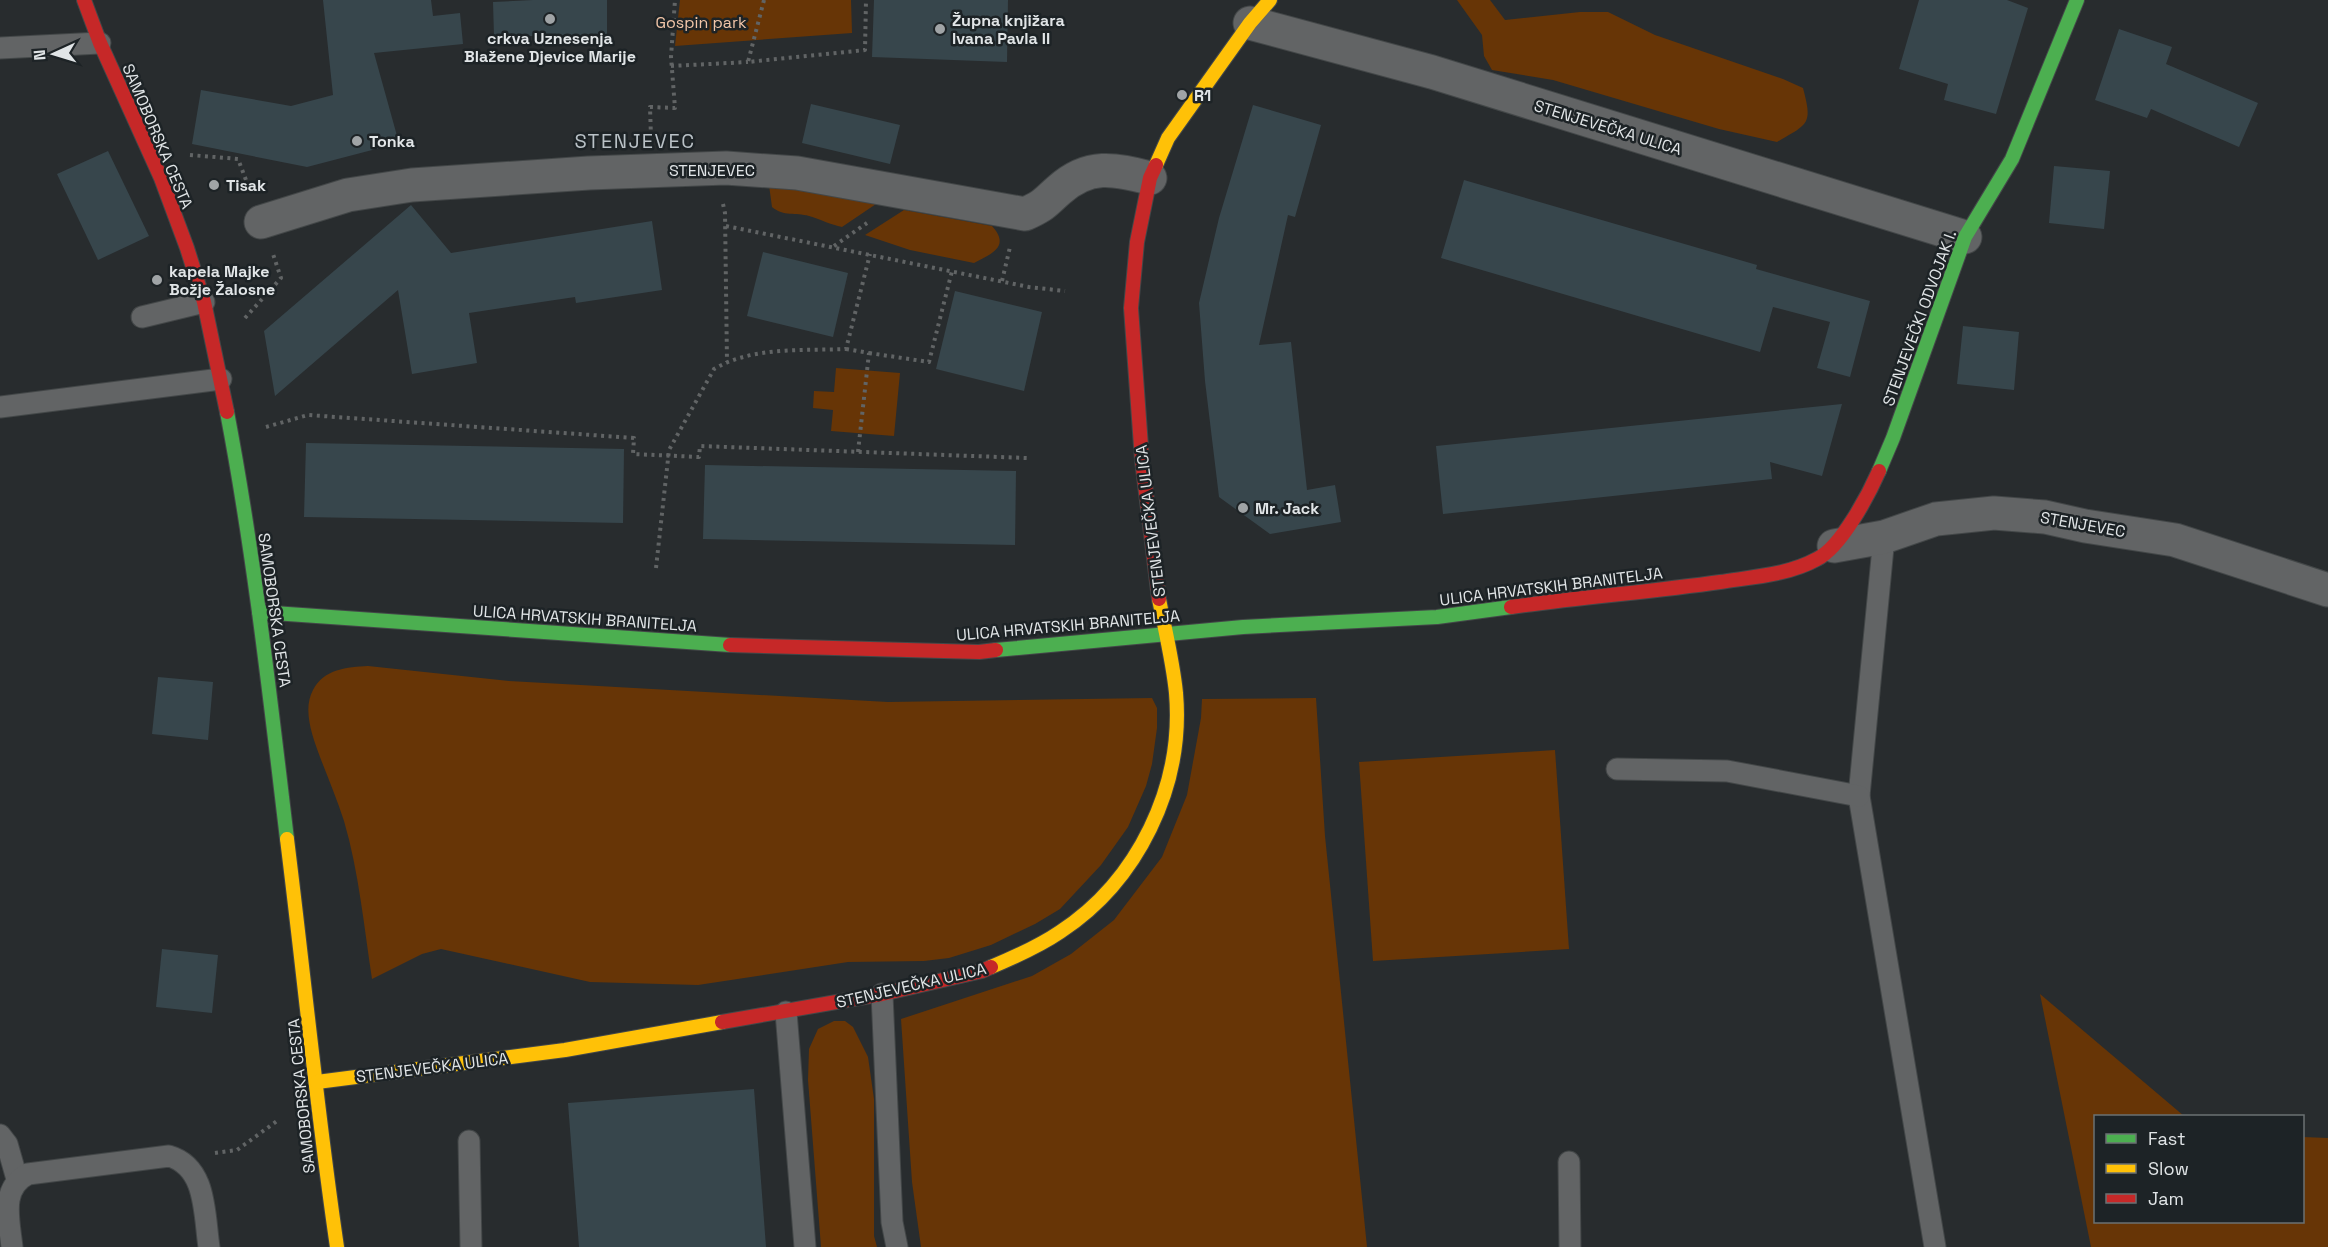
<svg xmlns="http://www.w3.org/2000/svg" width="2328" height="1247" viewBox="0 0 2328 1247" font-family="'Space Grotesk',sans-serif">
  <rect width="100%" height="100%" fill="#282c2e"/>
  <!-- green -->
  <g fill="#673506">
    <path d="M680,0H851L852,33L675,46Z"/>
    <path d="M1457,0H1490L1505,20L1580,12H1608L1655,35L1783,79L1803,88C1813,125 1808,124 1777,142L1719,129L1553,80L1492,70L1484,56L1482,35Z"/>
    <path d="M769,185L876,204L842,227C831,225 820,219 809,216C795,212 784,217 772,207Z"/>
    <path d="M904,210L992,226C1011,247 991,254 974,263L910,250L865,235Z"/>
    <path d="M836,368L900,373L894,436L831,431L833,410L813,408L814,391L834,392Z"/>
    <path d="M368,666L509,681L888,702L1152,698L1157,708V728L1152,764L1146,786L1128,827L1101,865L1060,909L1035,924L991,945L949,958L924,961L848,962L698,985L590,982L441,949L422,954L372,979C364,927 359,872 344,821C337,799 328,778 320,757C313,738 302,710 313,690C324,669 347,667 368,666Z"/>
    <path d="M1316,698L1325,836L1367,1247H921L912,1182L901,1019L1032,976L1071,954L1114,920L1162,857L1187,795L1201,718L1202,699Z"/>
    <path d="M1555,750L1569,949L1373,961L1359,762Z"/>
    <path d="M2040,994L2184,1116H2096V1222H2302L2303,1137L2328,1138V1247H2091Z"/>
    <path d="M834,1021H845L853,1027L868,1057L874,1099V1236L877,1247H821L808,1080L809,1049L818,1029Z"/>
  </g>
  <!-- building -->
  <g fill="#37464c">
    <path d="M323,0H431L433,16L460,13L463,44L374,53L399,143L307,167L192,144L201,90L291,106L333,95Z"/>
    <path d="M533,0H607V44L536,46V36H494L493,2Z"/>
    <path d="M874,0H1008L1007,62L872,57Z"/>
    <path d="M1919,0H2007L2028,8L1996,114L1944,100L1948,84L1899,69Z"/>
    <path d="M2119,29L2172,47L2166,64L2258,103L2239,147L2151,109L2147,118L2095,100Z"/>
    <path d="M811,104L900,125L890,164L802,143Z"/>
    <path d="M1253,105L1321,125L1295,217L1288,215L1259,345L1291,342L1307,490L1335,485L1341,522L1270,534L1219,497L1205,381L1199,303L1219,218Z"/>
    <path d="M108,151L149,236L98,260L57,174Z"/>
    <path d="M2054,166L2110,171L2104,229L2049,223Z"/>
    <path d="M1464,180L1757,265L1756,269L1870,301L1850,377L1817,368L1830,322L1773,307L1760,352L1441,258Z"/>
    <path d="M411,205L451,253L652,221L662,290L576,303L575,297L469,313L477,363L412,374L398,290L275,396L264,331Z"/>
    <path d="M763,252L848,273L833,337L747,316Z"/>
    <path d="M955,291L1042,312L1024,391L936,369Z"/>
    <path d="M1963,326L2019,332L2014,390L1957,384Z"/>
    <path d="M1842,404L1822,476L1770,462L1772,479L1443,514L1436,446Z"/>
    <path d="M306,443L624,449L623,523L304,517Z"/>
    <path d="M705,465L1016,471L1015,545L703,539Z"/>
    <path d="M158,677L213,682L208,740L152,734Z"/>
    <path d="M162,949L218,955L212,1013L156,1007Z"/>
    <path d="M754,1089L766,1247H579L568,1103Z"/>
  </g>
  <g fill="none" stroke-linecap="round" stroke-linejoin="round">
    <!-- lane casing -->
    <g stroke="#434748" stroke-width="23">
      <g id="lane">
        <path d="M0,48L100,43"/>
        <path d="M142,317L204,302"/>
        <path d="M0,407L221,379"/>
        <path d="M1884,537L1859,796L1935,1247"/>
        <path d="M1617,769L1727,771L1859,796"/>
        <path d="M882,994L892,1222L897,1247"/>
        <path d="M786,1012L805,1247"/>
        <path d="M0,1135L7,1144L17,1179"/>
        <path d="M469,1141L471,1247"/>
        <path d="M1569,1162L1570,1247"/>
        <path d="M12,1247C9,1219 0,1188 28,1174L169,1156C207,1167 204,1214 209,1247"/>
      </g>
    </g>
    <!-- street casing -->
    <g stroke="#434748" stroke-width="35">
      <g id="street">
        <path d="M1250,23L1432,72L1965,237"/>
        <path d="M261,222L348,195L412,185L589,173L726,168L797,173L1025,214C1045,205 1044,203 1059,190C1089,163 1114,169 1150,178"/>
        <path d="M1834,546L1884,537L1936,519L1994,513L2045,517L2085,526L2175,540L2328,590"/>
      </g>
    </g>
    <!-- fast casing -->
    <g stroke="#434748" stroke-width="16">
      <g id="fast">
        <path d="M227,412C254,553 270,697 287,839"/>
        <path d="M1879,471L1893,438L1965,237L2012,159L2077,0"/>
        <path d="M259,612L730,645"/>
        <path d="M996,650L1243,627L1437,617L1511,607"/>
      </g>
    </g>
    <!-- slow casing -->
    <g stroke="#434748" stroke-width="16">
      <g id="slow">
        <path d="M1156,165L1168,138L1250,23L1270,0"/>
        <path d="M287,839C304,975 317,1112 337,1247"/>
        <path d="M991,967C1015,957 1038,947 1060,932C1138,881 1184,786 1176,693C1173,662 1165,630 1159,599"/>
        <path d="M317,1082L565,1050L722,1022"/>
      </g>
    </g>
    <!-- jam casing -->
    <g stroke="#434748" stroke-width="16">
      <g id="jam">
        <path d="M84,0L100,43L161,178L187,248L204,302L227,412"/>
        <path d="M1156,165L1150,178L1137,242L1131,308L1142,460L1159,599"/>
        <path d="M1511,607C1581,597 1650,592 1720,582C1752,577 1788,575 1817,559C1841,547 1868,496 1879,471"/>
        <path d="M730,645L979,652L996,650"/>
        <path d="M722,1022L882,994L982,971L991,967"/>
      </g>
    </g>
    <!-- path -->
    <g stroke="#616465" stroke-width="4" stroke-dasharray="3 4.5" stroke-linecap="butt">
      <path d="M764,0L748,62L865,50L866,0"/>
      <path d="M671,66L748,62"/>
      <path d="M651,137L650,107L675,108L671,57L675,0"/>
      <path d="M190,155L238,159L249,188"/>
      <path d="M723,204L725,213L727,362"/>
      <path d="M726,226L1029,287L1065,291"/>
      <path d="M834,246L867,223"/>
      <path d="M1002,281L1010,247"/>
      <path d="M245,318L281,278L273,254"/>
      <path d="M846,349L869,353L858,452"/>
      <path d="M869,353L929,362L952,271"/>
      <path d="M266,427L308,415L634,438L633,454L699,457L700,446L1027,458"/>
      <path d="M656,568L669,450L714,369C753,346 803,351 846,349L870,254"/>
      <path d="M215,1153L237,1150L277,1121"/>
    </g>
    <!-- lane -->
    <use href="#lane" stroke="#626465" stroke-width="21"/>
    <!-- street -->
    <use href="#street" stroke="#626465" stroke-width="33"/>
    <!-- fast -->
    <use href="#fast" stroke="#4caf50" stroke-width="14"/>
    <!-- slow -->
    <use href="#slow" stroke="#ffc107" stroke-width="14"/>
    <!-- jam -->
    <use href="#jam" stroke="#c62828" stroke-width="14"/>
  </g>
  <!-- markers -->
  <g fill="#a0a4a6" stroke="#1d2326" stroke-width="2">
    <circle cx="550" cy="19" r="6"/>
    <circle cx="940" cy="29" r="6"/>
    <circle cx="1182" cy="95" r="6"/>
    <circle cx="357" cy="141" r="6"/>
    <circle cx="214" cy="185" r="6"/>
    <circle cx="157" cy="280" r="6"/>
    <circle cx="1243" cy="508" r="6"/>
  </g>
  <g text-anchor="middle" stroke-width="5" stroke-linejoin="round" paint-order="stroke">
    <!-- poi labels -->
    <g font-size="16" font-weight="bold" fill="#e1e5e7" stroke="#1d2326" text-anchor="start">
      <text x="952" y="26">Župna knjižara<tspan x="952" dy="18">Ivana Pavla II</tspan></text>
      <text x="550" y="44" text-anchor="middle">crkva Uznesenja<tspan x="550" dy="18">Blažene Djevice Marije</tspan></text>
      <text x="1194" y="101">R1</text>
      <text x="369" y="147">Tonka</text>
      <text x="226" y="191">Tisak</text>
      <text x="169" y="277">kapela Majke<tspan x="169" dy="18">Božje Žalosne</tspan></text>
      <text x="1255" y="514">Mr. Jack</text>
    </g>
    <!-- park labels -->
    <g font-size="16" fill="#f2c6a9" stroke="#1d2326">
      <text x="701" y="28">Gospin park</text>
    </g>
    <!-- street labels -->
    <g font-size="16" fill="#e1e5e7" stroke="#1d2326">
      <text transform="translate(1608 127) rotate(17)" y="6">STENJEVEČKA ULICA</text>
      <text transform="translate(158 136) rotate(67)" y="6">SAMOBORSKA CESTA</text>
      <text x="712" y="176">STENJEVEC</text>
      <text transform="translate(1919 318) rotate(-70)" y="6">STENJEVEČKI ODVOJAK I.</text>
      <text transform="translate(1150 521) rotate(-97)" y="6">STENJEVEČKA ULICA</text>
      <text transform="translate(2083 524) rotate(10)" y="6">STENJEVEC</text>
      <text transform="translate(1551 586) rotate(-7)" y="6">ULICA HRVATSKIH BRANITELJA</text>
      <text transform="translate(275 610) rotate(82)" y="6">SAMOBORSKA CESTA</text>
      <text transform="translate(585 618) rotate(4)" y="6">ULICA HRVATSKIH BRANITELJA</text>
      <text transform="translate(1068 625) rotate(-5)" y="6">ULICA HRVATSKIH BRANITELJA</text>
      <text transform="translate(911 985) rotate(-13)" y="6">STENJEVEČKA ULICA</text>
      <text transform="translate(432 1067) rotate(-7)" y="6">STENJEVEČKA ULICA</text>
      <text transform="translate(301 1096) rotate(-96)" y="6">SAMOBORSKA CESTA</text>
    </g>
    <!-- quarter labels -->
    <g font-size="20" letter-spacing="1.5" fill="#b9c1c6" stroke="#1d2326">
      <text x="635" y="148">STENJEVEC</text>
    </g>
  </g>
  <!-- legend -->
  <rect x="2094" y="1115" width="210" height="108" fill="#1d2326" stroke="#6b7173" stroke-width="1.5"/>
  <rect x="2106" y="1134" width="30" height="9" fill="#4caf50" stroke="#6b7173" stroke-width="1.5"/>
  <text x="2148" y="1145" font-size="18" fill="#e1e5e7">Fast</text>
  <rect x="2106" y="1164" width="30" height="9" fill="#ffc107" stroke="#6b7173" stroke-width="1.5"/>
  <text x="2148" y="1175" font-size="18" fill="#e1e5e7">Slow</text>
  <rect x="2106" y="1194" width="30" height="9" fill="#c62828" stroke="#6b7173" stroke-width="1.5"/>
  <text x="2148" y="1205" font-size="18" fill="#e1e5e7">Jam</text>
  <!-- north arrow -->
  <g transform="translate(54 54) rotate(266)" stroke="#1d2326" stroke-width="4.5" paint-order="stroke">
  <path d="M0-4.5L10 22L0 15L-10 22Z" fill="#e1e5e7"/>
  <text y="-9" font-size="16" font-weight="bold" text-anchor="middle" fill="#e1e5e7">N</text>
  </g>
</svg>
